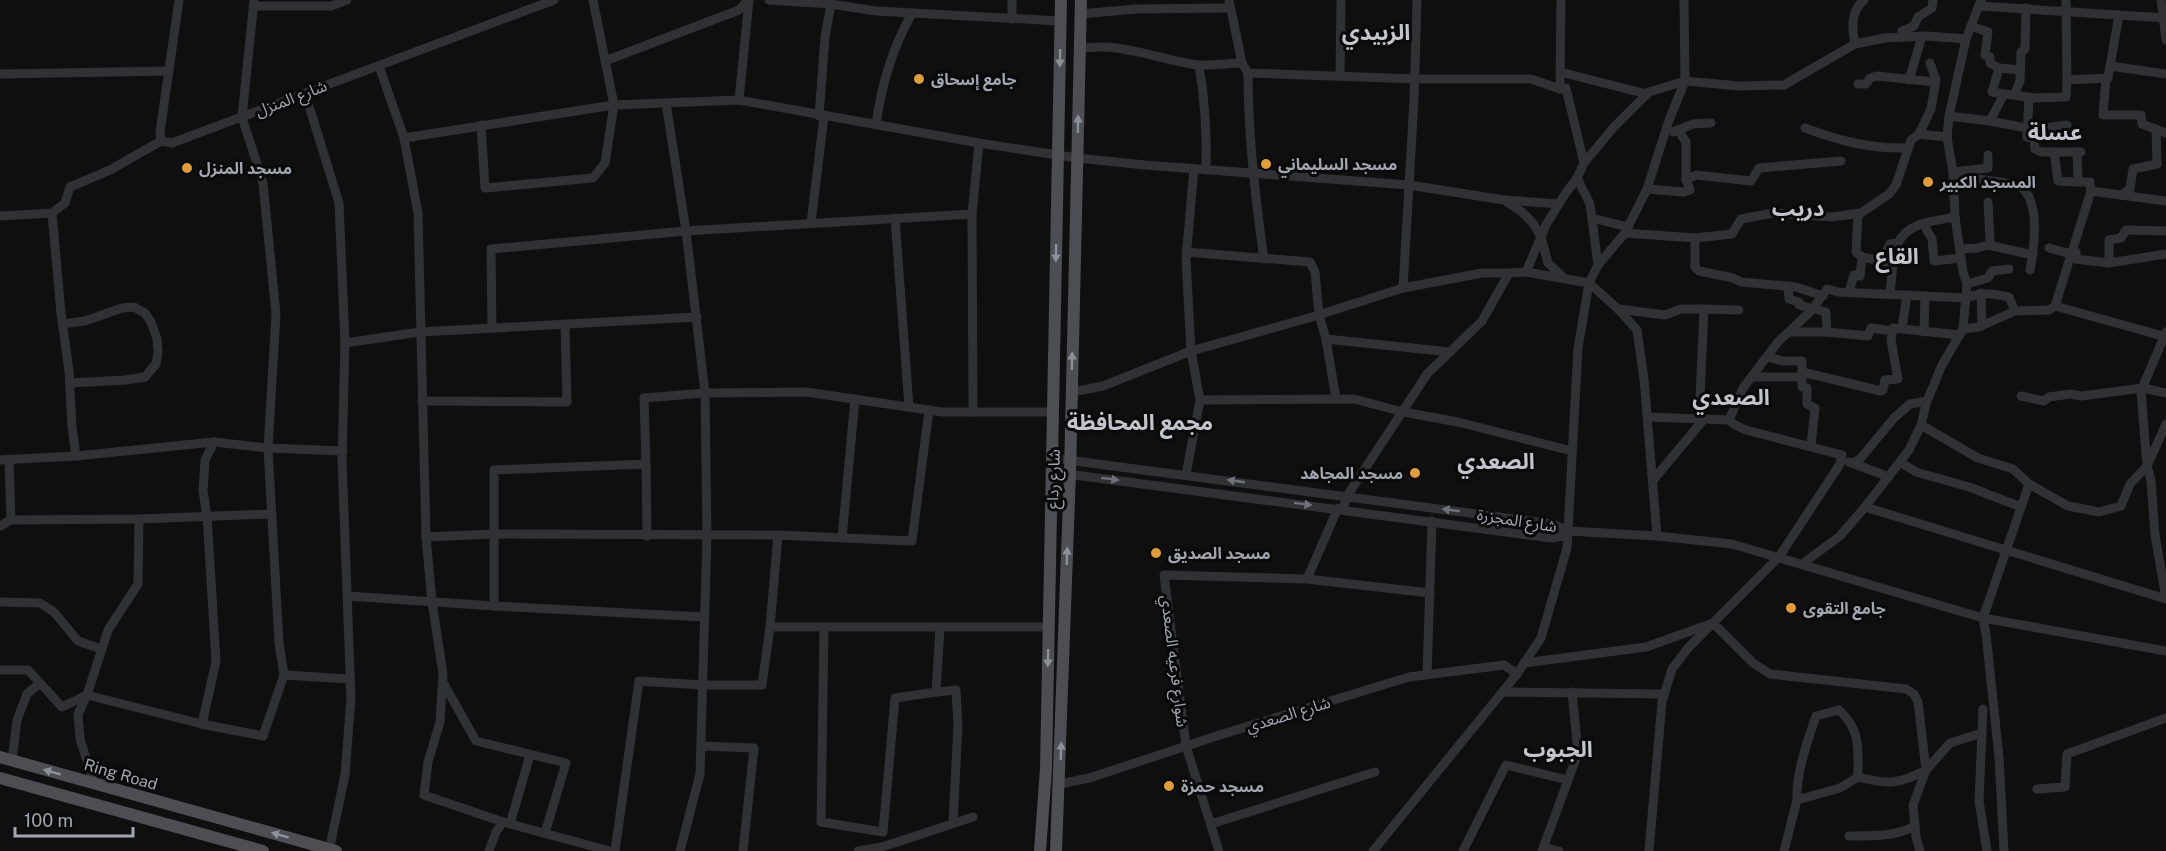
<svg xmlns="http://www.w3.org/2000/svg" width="2166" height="851" viewBox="0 0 2166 851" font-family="'Public Sans','Noto Sans Arabic',sans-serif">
  <rect width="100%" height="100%" fill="#0f0f10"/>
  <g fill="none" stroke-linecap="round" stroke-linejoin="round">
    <!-- minor -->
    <g stroke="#303135" stroke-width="9">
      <path d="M179,0L160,132L161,141L172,143L554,0"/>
      <path d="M254,0L242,117L263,183L276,314L268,448L279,643L284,675L350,679"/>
      <path d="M769,0L831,4L876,11L1060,21"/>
      <path d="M1229,0L1242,63"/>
      <path d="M2066,0L2067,80L2108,78L2119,15"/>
      <path d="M2161,0L2166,40"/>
      <path d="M253,6H331L347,0"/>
      <path d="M1979,6L2166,18"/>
      <path d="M1080,14L1136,9L1230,8"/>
      <path d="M1012,19V0"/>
      <path d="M1971,26L1988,32L1985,55L1990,57V63L1999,68"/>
      <path d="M1901,37L1902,31L1914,26L1918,17L1932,8L1933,0"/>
      <path d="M1855,44C1852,28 1850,12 1864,0"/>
      <path d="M1080,49C1115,41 1155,58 1191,64C1207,67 1226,63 1242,63L1248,73L1415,79H1531L1560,89L1566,88L1584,163"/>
      <path d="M605,61L739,10L748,0"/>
      <path d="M1199,65C1205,100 1207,134 1206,170"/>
      <path d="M379,66L404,138L418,213L426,537L432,602L443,674L440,722L428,762L424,795L503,822L610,851"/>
      <path d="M2110,66L2166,74"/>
      <path d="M1560,72L1647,94"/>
      <path d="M1248,73C1248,136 1255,197 1264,259"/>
      <path d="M0,74L169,71"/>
      <path d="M1340,75L1341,0"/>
      <path d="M2106,78L2103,115H2141L2142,124L2166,133"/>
      <path d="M1909,80L1922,36"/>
      <path d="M1858,84H1866L1870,78L1877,76L1935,82"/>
      <path d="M1560,89L1561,0"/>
      <path d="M305,93L339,203L345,343L342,460L351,698L345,775L329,851"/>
      <path d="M2004,94L1992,92L1999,68L2020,70"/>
      <path d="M2014,95L2033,98L2066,97L2067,80"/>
      <path d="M2029,97L2027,137L2034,138L2035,149L2041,152H2081"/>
      <path d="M739,100L749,0"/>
      <path d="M666,103L686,231L705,393L707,536L700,774L680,851"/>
      <path d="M819,116L825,37L831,4"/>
      <path d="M1949,116L1990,121L2004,94L2014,95L2020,81L2021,52L2025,49L2026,8"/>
      <path d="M1990,121L2047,132L2051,127L2067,125"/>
      <path d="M481,125L485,188L593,178L605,163L614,105L593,0"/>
      <path d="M876,125C881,87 893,47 912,13"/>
      <path d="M1805,128C1840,141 1871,149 1908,148"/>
      <path d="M1678,130L1686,142V180"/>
      <path d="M1673,132L1693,124L1711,123"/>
      <path d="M1919,134L1947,137"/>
      <path d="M404,138L614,105L739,100L979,143L1077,158L1145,165L1409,185L1504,200L1522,212L1533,223L1541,237L1548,263L1564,278"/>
      <path d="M2054,152L2058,181L2078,182"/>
      <path d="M2077,152L2078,182H2090L2091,193"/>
      <path d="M1953,172L1988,168V155"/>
      <path d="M1577,178L1590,204L1598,265"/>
      <path d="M1953,181L1977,179L2021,185C2023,189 2027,193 2029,197C2038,216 2034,250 2030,270"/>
      <path d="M1647,189L1684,192L1690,190L1686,180L1696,175L1751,181L1759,168L1841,161"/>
      <path d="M2121,195L2130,189L2133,169L2157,164L2156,129"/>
      <path d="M1504,200L1559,204"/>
      <path d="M2166,201L2091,191L2055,306L2166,337"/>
      <path d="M1988,202L1990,241L1988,245"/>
      <path d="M52,213L61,313L69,371L72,427L76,456"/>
      <path d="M1858,214L1856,252L1862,257"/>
      <path d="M0,216L52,213L65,203L70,187L110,170L161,141"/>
      <path d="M895,218L909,407"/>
      <path d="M1592,218L1628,227"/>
      <path d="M811,223L824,116"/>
      <path d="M1926,224V229L1932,239L1934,261L1961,258"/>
      <path d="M2166,231L2126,230L2121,238L2109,240V263L2166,254"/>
      <path d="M1625,233L1695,238L1732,234L1741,219L1773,213L1832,217L1861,213L1889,194L1896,185L1911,140L1919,134L1931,109L1936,80L1930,63"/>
      <path d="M1695,238V267L1699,271L1733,278L1741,282L1796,287L1823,296"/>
      <path d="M2049,248L2071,254"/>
      <path d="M1960,249L1977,248L1988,245L2033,255"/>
      <path d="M2072,251L2076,252V259L2109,263"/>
      <path d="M1186,252L1310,262L1315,272L1319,315L1326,339"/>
      <path d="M1526,272L1589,283L1618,309L1637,330L1644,379L1657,536"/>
      <path d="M1967,284L1988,278L1992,271L2009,269"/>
      <path d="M1788,286L1789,299L1799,302V305L1826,312L1827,332L1868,336L1871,328L1893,331"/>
      <path d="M1403,288L1414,100L1417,0"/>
      <path d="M1849,292L1854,275L1860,276L1862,257L1882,261"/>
      <path d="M1981,293L1982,326"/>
      <path d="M1890,294L1893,264L1882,261L1890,244L1898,243C1908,222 1934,221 1955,217"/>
      <path d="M1618,309L1665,315L1681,309H1704L1699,419"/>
      <path d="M1704,309L1739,310"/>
      <path d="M62,324L85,321L122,308L134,307L145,313L151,322L157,339L158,352L156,364L145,377L125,380L70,383"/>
      <path d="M492,328L491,249L686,231L972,214"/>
      <path d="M1902,328L1907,295"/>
      <path d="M1963,329L1979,327L2015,311L2049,310L2055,306"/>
      <path d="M1791,332H1827"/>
      <path d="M1924,332L1925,296"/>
      <path d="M2166,332L2141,391L2147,466L2151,480L2155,535L2166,598"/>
      <path d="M345,343L420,332L697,317"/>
      <path d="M1767,357L1783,361H1802V377"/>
      <path d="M1802,372L1881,391L1883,390L1885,380L1898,379L1891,340L1893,328L1960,335"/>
      <path d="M1752,377H1802V387L1807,388V404L1815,408L1811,446"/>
      <path d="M1072,392L1103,386L1191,351L1312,317L1403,288L1482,273H1509"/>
      <path d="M2021,396L2044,401L2049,397L2070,394L2081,396L2143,388L2166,393"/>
      <path d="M1336,399L1326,339L1450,352"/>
      <path d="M1200,400L1354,399L1403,412L1458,422L1572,451"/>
      <path d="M422,401L567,402L565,325"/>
      <path d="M973,412L972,214L979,143"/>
      <path d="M1648,417L1729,420L1743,388L1778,342L1812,310L1827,289L1838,292L1965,298C1984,292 1990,293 2009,297L2015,311"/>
      <path d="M1921,425L1978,458L2013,469L2029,484L2068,506L2099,512L2121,506L2130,484L2147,466L2166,424"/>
      <path d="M1052,458L1553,524L1569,531"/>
      <path d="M0,460L76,456L214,442L268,448L343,451"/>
      <path d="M1849,462L1889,477"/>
      <path d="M1900,462L1916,472L1969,487L2021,507"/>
      <path d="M1853,463L1860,459L1894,418L1910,404L1927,401"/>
      <path d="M646,464L644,398L705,393L806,392L942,412H1053"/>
      <path d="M1052,472L1551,538L1563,536L1569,531"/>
      <path d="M1186,475L1200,400L1191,351L1186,259L1194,169"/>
      <path d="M1654,479L1704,419"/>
      <path d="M1865,507L2166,599"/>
      <path d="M1343,509L1347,496L1427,374L1482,321L1509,273L1526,272L1546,225L1565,194L1577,178L1584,163L1613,128L1649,92L1685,81L1739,86L1784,85L1855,44L1885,38L1927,36L1966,39"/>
      <path d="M11,520L139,519L272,514"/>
      <path d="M0,526L11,520L9,459"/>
      <path d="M1569,531L1657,536L1732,544L1983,618L2166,651"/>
      <path d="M778,535L770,627H1049"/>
      <path d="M426,537L493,534L778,535L912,541L929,410"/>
      <path d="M842,538L855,399"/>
      <path d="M1802,564L1840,536L1865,507L1909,450L1921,425L1927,401L1942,365L1963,329L1967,284L1963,272L1955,217L1953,172L1947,137L1949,116L1966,39L1981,0"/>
      <path d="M1307,579L1338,508"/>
      <path d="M348,596L494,606L704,617"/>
      <path d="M0,602L40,603L54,612L78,641L101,649"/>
      <path d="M494,606V470L646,464L647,536"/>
      <path d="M824,627L821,822L883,832L895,698L936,692L940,627"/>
      <path d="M1524,663L1646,647L1713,623L1753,663L1770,674L1906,689L1914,694L1918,702L1926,770C1900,784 1887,785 1858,777L1840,788L1797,800L1784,851"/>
      <path d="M0,670H28L62,707L87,695L202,724L216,661L207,516L203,491L205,460L214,442"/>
      <path d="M1427,675L1432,521"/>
      <path d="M444,684L476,741L566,763L545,833"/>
      <path d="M936,692L956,690L958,725L953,823"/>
      <path d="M1503,692L1663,694"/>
      <path d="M1983,709L1979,801L1987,851"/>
      <path d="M202,724L263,736L284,675"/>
      <path d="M701,746L754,748L743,851"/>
      <path d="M12,761L17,720L27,694L40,683"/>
      <path d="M94,783L80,739L78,714L87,695L108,630L138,584L139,519"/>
      <path d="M1060,784L1089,778L1226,733L1409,677L1504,665L1517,674"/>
      <path d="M2037,789L2065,787L2067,754L2166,718"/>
      <path d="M1797,800C1796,772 1807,743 1816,716L1839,710C1861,730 1858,749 1858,777"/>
      <path d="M510,824L530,755"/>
      <path d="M1211,824L1375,772"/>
      <path d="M1849,836C1871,836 1895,837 1915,826"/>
      <path d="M1544,847L1559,851"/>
      <path d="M489,851L496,832L503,822"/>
      <path d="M615,851L639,681L703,685H762L770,627"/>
      <path d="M858,851L882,847L973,817"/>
      <path d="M1219,851L1186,746L1164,575L1307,579L1430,593"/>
      <path d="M1373,851L1517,674L1541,638L1567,548L1578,348L1589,283L1598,265L1625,233L1647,189L1669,120L1685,81L1684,0"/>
      <path d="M1463,851L1506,765L1568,780"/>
      <path d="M1542,851L1578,753L1572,692"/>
      <path d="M1649,851L1662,702L1672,669L1688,648L1779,557L1840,464L1842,455L1746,430L1735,425L1729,420"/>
      <path d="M1920,851L1916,837L1913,805L1926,770L1950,743L1982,733"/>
      <path d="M2004,851L1999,757L1986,634L1983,618L2029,484"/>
    </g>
    <!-- major -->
    <g stroke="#4c4e53" stroke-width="12">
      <path d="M0,757L336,851"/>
      <path d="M0,778L263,851"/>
      <path d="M1040,851L1046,769L1061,0"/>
      <path d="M1056,851L1070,473L1081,0"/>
    </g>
  </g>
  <!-- one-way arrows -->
  <defs><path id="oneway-solid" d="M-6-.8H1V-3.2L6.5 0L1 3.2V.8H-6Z" transform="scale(1.5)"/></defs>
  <g fill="#8c9099">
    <use href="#oneway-solid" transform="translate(1060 58) rotate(91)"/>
    <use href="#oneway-solid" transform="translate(1078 124) rotate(-89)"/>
    <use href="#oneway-solid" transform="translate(1056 253) rotate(91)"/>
    <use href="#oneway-solid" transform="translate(1072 361) rotate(-89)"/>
    <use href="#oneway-solid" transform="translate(1067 556) rotate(-88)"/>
    <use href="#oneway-solid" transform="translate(1048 658) rotate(91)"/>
    <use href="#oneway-solid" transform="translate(1061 751) rotate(-88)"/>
    <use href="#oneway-solid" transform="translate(52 772) rotate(-164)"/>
    <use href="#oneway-solid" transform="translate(280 835) rotate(-164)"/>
  </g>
  <g fill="#6e7179">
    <use href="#oneway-solid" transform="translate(1110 479) rotate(7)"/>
    <use href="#oneway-solid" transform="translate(1236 481) rotate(-172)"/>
    <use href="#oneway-solid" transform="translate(1303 504) rotate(7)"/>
    <use href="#oneway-solid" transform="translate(1451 510) rotate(-172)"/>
  </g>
  <!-- markers -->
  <g fill="#e19d36" stroke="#0a0a0b" stroke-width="2">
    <circle cx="919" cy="79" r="6"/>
    <circle cx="1266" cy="164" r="6"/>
    <circle cx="187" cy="168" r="6"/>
    <circle cx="1928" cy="182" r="6"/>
    <circle cx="1415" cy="473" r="6"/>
    <circle cx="1156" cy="553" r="6"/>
    <circle cx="1791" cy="608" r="6"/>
    <circle cx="1169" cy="786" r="6"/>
  </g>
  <g text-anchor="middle" stroke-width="6" stroke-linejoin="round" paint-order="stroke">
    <!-- poi labels -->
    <g font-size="16" font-weight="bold" fill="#a1a6b0" stroke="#0a0a0b" text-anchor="start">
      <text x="931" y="85">جامع إسحاق</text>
      <text x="1278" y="170">مسجد السليماني</text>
      <text x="199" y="174">مسجد المنزل</text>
      <text x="1940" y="188">المسجد الكبير</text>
      <text x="1403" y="479" text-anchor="end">مسجد المجاهد</text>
      <text x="1168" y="559">مسجد الصديق</text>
      <text x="1803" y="614">جامع التقوى</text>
      <text x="1181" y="792">مسجد حمزة</text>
    </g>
    <!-- street labels -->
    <g font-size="16" fill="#a1a6b0" stroke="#0a0a0b">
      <text transform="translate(291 98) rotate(-21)" y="6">شارع المنزل</text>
      <text transform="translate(1053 479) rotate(-88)" y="6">شارع رداع</text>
      <text transform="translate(1517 520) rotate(9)" y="6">شارع المجزرة</text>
      <text transform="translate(1175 661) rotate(83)" y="6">شوارع فرعيه الصعدي</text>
      <text transform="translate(1288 714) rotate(-17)" y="6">شارع الصعدي</text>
      <text transform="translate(121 774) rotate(16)" y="6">Ring Road</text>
    </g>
    <!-- district labels -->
    <g font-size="22" font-weight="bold" fill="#c2c5cc" stroke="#0a0a0b">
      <text x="1376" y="40">الزبيدي</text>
      <text x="2055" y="140">عسلة</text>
      <text x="1798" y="216">دريب</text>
      <text x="1897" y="264">القاع</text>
      <text x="1731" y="405">الصعدي</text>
      <text x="1140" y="430">مجمع المحافظة</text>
      <text x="1496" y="469">الصعدي</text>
      <text x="1558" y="757">الجبوب</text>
    </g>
  </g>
  <!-- scale -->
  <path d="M15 827v9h118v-9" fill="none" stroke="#a1a6b0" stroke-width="3"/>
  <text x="24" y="827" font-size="18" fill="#a1a6b0" stroke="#0a0a0b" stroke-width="4.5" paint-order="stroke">100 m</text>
</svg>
